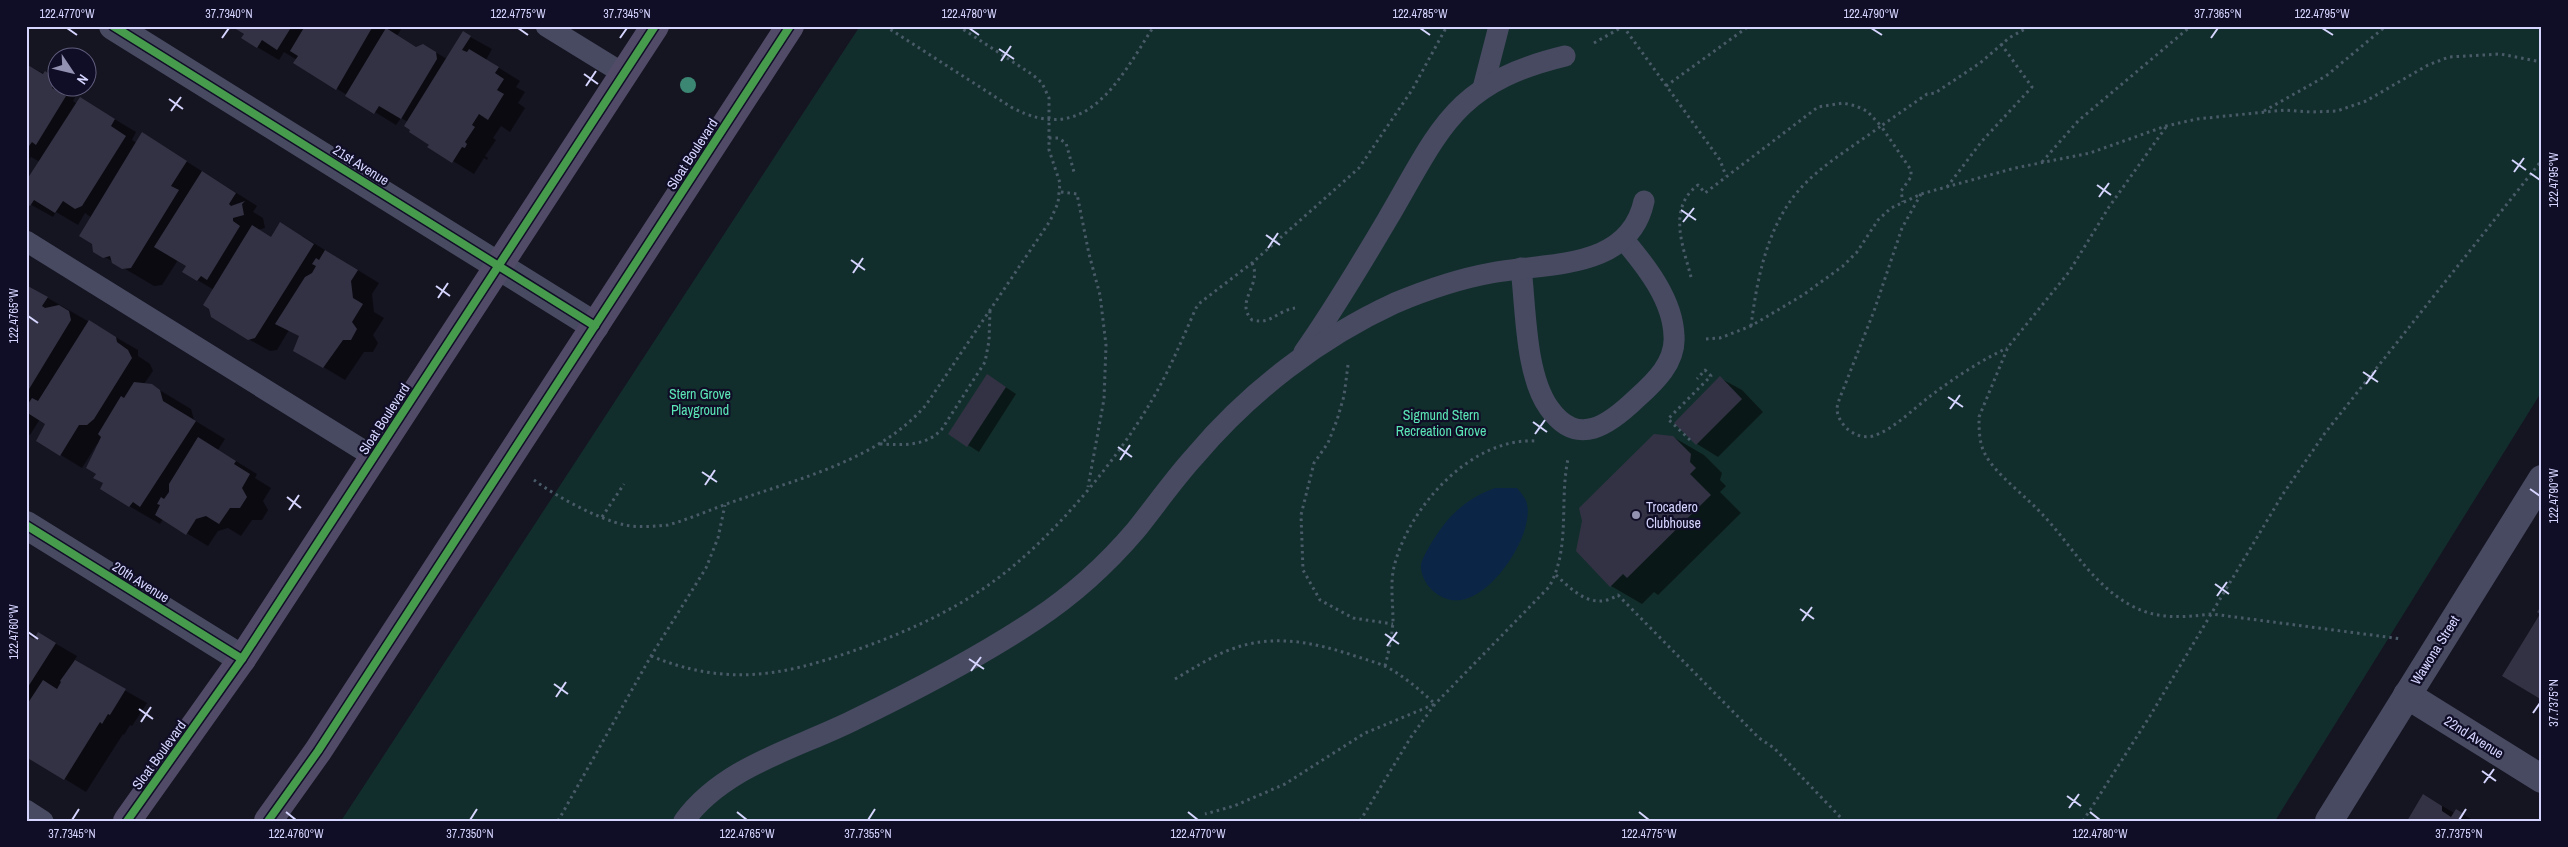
<svg xmlns="http://www.w3.org/2000/svg" width="2568" height="847" viewBox="0 0 2568 847" font-family="'Archivo Narrow',sans-serif">
  <rect width="100%" height="100%" fill="#151421"/>
  <!-- green -->
  <path fill="#122e2c" d="M860,26H2542V391L2275,821H341Z"/>
  <!-- water -->
  <path fill="#0b2547" d="M1495,488H1517C1520,492 1526,498 1527,504C1534,535 1493,596 1461,600C1442,603 1423,587 1421,568C1420,562 1426,553 1429,547C1446,518 1463,500 1495,488Z"/>
  <!-- shadow -->
  <g fill="#0007">
    <path d="M233,26H403L397,36L417,48L423,45L447,59L463,33L492,49L486,60L520,81L516,87L525,92L518,103L525,108L510,132L501,126L493,138L496,140L485,156L488,158L487,160L484,158L474,174L453,161L408,122L401,118L396,125L295,63L297,60L284,52L279,60L257,47L245,34Z"/>
    <path d="M26,65L58,80V88H70L78,92L73,101L77,104L81,99L136,132L132,140L137,143L143,134L257,206L253,212L263,218L265,228L257,230L272,238L302,236L379,283L372,294L374,312L384,318L373,335L378,343L373,352H364L345,380L295,350L300,336L289,330L277,350L270,351L248,339L214,290L184,272L188,266L178,260L162,285L154,286L95,251L92,218L85,213L78,225L56,212L53,217L26,202L40,162L31,157L26,166Z"/>
    <path d="M27,286L138,350V356L150,364L153,371L144,384L151,385L191,409L194,420L225,439L218,450L257,474L255,478L271,488L263,501L268,510L262,520H252L241,536L228,528L218,531L208,546L163,519L160,524L129,506L97,474L99,445L97,444L82,468L38,441L47,424L40,419L30,435L26,432Z"/>
    <path d="M1720,378L1742,390L1763,412L1718,457L1697,444L1675,423Z"/>
    <path d="M998,382L1016,394L979,452L949,433Z"/>
    <path d="M1673,437L1704,455L1722,473L1720,480L1726,486L1720,492L1741,513L1658,595L1654,592L1642,604L1611,586L1577,551Z"/>
    <path d="M39,634L77,656L74,661L147,703L132,726L130,725L124,735L123,734L86,792L26,755V635L35,640Z"/>
    <path d="M2424,795L2454,813L2456,810L2474,821H2408Z"/>
  </g>
  <!-- building -->
  <g fill="#333244">
    <path d="M231,26H292L277,50L262,40L257,48L241,38L244,34Z"/>
    <path d="M305,26H373L336,90L293,63L298,56L290,51Z"/>
    <path d="M386,28L416,47L423,44L436,52L437,59L401,119L379,106L374,114L345,96Z"/>
    <path d="M463,31L471,36L462,50L467,52L469,49L499,67L495,73L504,79L497,90L504,94L488,120L479,114L472,125L475,127L465,142L467,144L465,148L462,147L452,163L427,147L429,145L409,132L410,130L404,126Z"/>
    <path d="M26,64L43,74L45,71L57,79L52,88L66,96L36,145L32,142L26,150Z"/>
    <path d="M80,97L115,119L111,126L126,136L82,206L75,209L63,201L55,213L34,200L30,206L26,203V181Z"/>
    <path d="M142,132L187,161L171,186L179,190L131,268L122,269L112,263L110,256L103,258L93,252L92,244L79,236Z"/>
    <path d="M202,171L236,193L229,204L231,206L245,201L242,204L244,215L233,218V221L240,226L207,280L201,276L197,281L182,272L186,266L154,247Z"/>
    <path d="M280,222L314,244L255,338L248,340L211,317L209,309L203,305L252,225L271,237Z"/>
    <path d="M325,250L358,270L351,281L353,298L363,304L352,322L357,329L351,340H343L323,368L293,351L299,336L275,324L305,277L312,273L316,266L312,264L316,258L319,260Z"/>
    <path d="M26,285L48,297L42,306L45,308L59,305L69,311L71,320L26,394Z"/>
    <path d="M89,320L116,337L117,342L128,350L132,358L94,419L87,425H79L60,456L36,441L45,424L26,412V407L32,398L38,401Z"/>
    <path d="M987,374L1006,387L967,447L948,434Z"/>
    <path d="M1720,376L1742,399L1696,445L1674,423Z"/>
    <path d="M134,382L152,384L160,390L163,401L196,421L140,507L133,502L129,507L100,489L103,483L93,478L96,474L86,468L101,437L98,434L121,396L124,398Z"/>
    <path d="M1654,434L1673,436L1691,454L1690,462L1696,468L1690,474L1711,495L1627,578L1623,574L1610,587L1576,551L1582,521L1579,508Z"/>
    <path d="M198,437L236,461L234,464L250,474L242,488L247,497L240,508H230L219,524L206,516L196,519L186,535L155,515L160,505L157,504L161,497L164,499L169,492V484Z"/>
    <path d="M2542,605V700L2502,676L2540,614L2537,612Z"/>
    <path d="M38,632L56,643L26,690V634L34,639Z"/>
    <path d="M75,660L126,689L110,715L108,714L102,724L100,722L64,780L26,757V706L43,680L57,689L61,682L60,681Z"/>
    <path d="M2423,794L2442,806V811L2451,817L2456,809L2464,814L2460,821H2407Z"/>
  </g>
  <g fill="none" stroke-linecap="round" stroke-linejoin="round">
    <!-- path -->
    <g stroke="#495b68" stroke-width="3" stroke-dasharray="2.5 4" stroke-linecap="butt">
      <path d="M885,26L1011,107C1087,148 1119,80 1154,26"/>
      <path d="M1623,26L1720,160L1726,176"/>
      <path d="M1594,43L1624,26"/>
      <path d="M1666,86L1749,26"/>
      <path d="M2264,111L2326,76L2386,26"/>
      <path d="M2166,127L2109,207L2069,272L2008,347L1979,417C1979,429 1979,443 1985,454C1995,474 2027,497 2043,515C2073,547 2093,586 2134,607C2160,620 2184,617 2212,614L2402,639"/>
      <path d="M1049,138H1058L1066,143L1074,172"/>
      <path d="M2042,162L2078,121L2191,26"/>
      <path d="M1947,187L1982,141L2032,87L2001,44"/>
      <path d="M1061,192L1077,194L1089,254L1100,295L1106,345L1104,399L1088,487"/>
      <path d="M1921,194L1902,228L1874,311L1841,395C1839,400 1837,405 1837,410C1839,426 1856,440 1873,436C1893,430 1913,409 1929,397C1954,378 1980,361 2007,348"/>
      <path d="M1252,263C1263,285 1234,301 1252,320C1272,325 1276,311 1295,308"/>
      <path d="M1691,277C1683,246 1667,208 1698,185L1705,193L1818,107L1843,103L1856,106L1867,111L1881,126L1927,94L1935,93L1980,63L2009,38L2030,26"/>
      <path d="M1751,326C1757,279 1767,227 1799,190C1821,165 1854,146 1881,126L1911,170V177L1901,191L1903,202"/>
      <path d="M1706,339L1720,338L1751,326L1803,295L1843,266L1857,252L1878,220L1891,208L1921,194L2015,168L2090,153L2166,126L2197,119L2285,110L2311,112L2337,111L2366,101L2428,65L2449,57L2500,54L2542,62"/>
      <path d="M1348,365L1344,396L1337,420L1328,443L1314,463L1301,515L1303,570L1320,600L1353,618L1393,624"/>
      <path d="M1690,440L1668,419L1711,376L1705,370L1697,379"/>
      <path d="M880,444C902,445 926,447 942,429L985,362L989,341L990,310"/>
      <path d="M534,480C557,497 598,519 625,525C639,528 654,526 668,525C693,518 716,507 741,499C805,477 880,458 926,405L1050,221L1058,203L1060,183L1049,150V98L1042,83L1033,75L958,26"/>
      <path d="M602,517L624,484"/>
      <path d="M1556,575C1574,592 1593,611 1618,595L1759,738L1774,748L1844,821"/>
      <path d="M651,656C725,686 779,677 853,651C902,634 952,612 994,581C1052,539 1116,462 1152,400C1169,371 1182,340 1196,308L1201,302L1252,263L1359,168L1412,90L1447,26"/>
      <path d="M1385,666C1389,651 1392,636 1393,621C1393,604 1390,583 1394,567C1408,508 1471,437 1536,441"/>
      <path d="M1175,679C1194,668 1212,656 1232,649C1275,633 1317,643 1358,657C1368,660 1378,663 1387,667C1405,677 1420,690 1435,704L1365,733L1285,784L1234,806L1205,814"/>
      <path d="M558,821L651,656L706,568L718,538L725,505"/>
      <path d="M1360,821L1411,737L1435,704L1549,587C1571,548 1559,502 1568,459"/>
      <path d="M2083,821L2150,716L2283,494L2325,433L2542,160"/>
    </g>
    <!-- service -->
    <g stroke="#484a62" stroke-width="21">
      <path d="M546,26L624,74"/>
      <path d="M1483,88L1499,26"/>
      <path d="M26,241L374,457"/>
      <path d="M1521,268C1526,309 1525,374 1549,408C1578,449 1610,424 1637,398C1655,382 1676,362 1674,336C1673,300 1646,266 1624,240"/>
      <path d="M1304,352C1333,311 1361,264 1387,220C1440,130 1453,83 1565,56"/>
      <path d="M26,810L43,821"/>
      <path d="M684,821C724,766 796,749 854,720C916,690 978,658 1035,620C1073,595 1107,564 1136,530C1156,505 1174,479 1195,456C1249,392 1319,338 1395,303C1426,290 1458,279 1491,273C1547,262 1629,271 1644,201"/>
    </g>
    <!-- minor -->
    <g stroke="#484a62" stroke-width="28">
      <path d="M113,26L595,326"/>
      <path d="M26,525L242,659"/>
      <path d="M2407,695L2542,779"/>
      <path d="M2329,821L2542,479"/>
    </g>
    <!-- primary -->
    <g stroke="#514b68" stroke-width="28">
      <path d="M127,821L242,659L655,26"/>
      <path d="M268,821L318,751L790,26"/>
    </g>
    <!-- cycleway casing -->
    <g stroke="#100e27" stroke-width="11">
      <g id="cycleway">
        <path d="M113,26L595,326"/>
        <path d="M26,525L242,659"/>
        <path d="M127,821L242,659L655,26"/>
        <path d="M268,821L318,751L790,26"/>
      </g>
    </g>
    <!-- cycleway -->
    <use href="#cycleway" stroke="#469c4c" stroke-width="8"/>
  </g>
  <!-- trees -->
  <circle fill="#3c8773" cx="688" cy="85" r="8"/>
  <!-- ticks -->
  <path fill="none" stroke="#d6d5ff" stroke-width="2" d="M67,28L77,35M518,28L528,35M969,28L979,35M1420,28L1430,35M1871,28L1882,35M2322,28L2333,35M222,38L229,28M620,38L627,28M2211,38L2218,28M999,49L1014,59M1001,61L1011,46M584,74L598,84M586,86L596,71M169,99L183,109M171,111L181,97M2512,160L2526,170M2514,172L2524,158M2530,173L2540,180M2097,185L2111,195M2099,197L2109,183M1681,210L1696,220M1683,222L1694,208M1266,235L1280,245M1268,248L1278,233M851,260L865,270M853,273L863,258M436,286L450,296M438,298L448,283M28,316L38,323M2363,372L2378,382M2366,384L2376,370M1948,397L1963,407M1950,409L1960,395M1533,422L1547,432M1535,434L1545,420M1118,447L1132,457M1120,460L1130,445M702,472L717,482M705,485L715,470M2530,489L2540,496M287,497L301,508M289,510L299,495M2215,584L2229,594M2217,596L2227,582M1800,609L1814,619M1802,621L1812,607M28,632L38,639M1385,634L1399,644M1387,646L1397,632M969,659L984,669M971,671L981,657M554,684L568,694M556,697L566,682M139,709L153,719M2533,713L2540,703M141,722L151,707M2482,771L2496,781M2484,783L2494,769M2067,796L2081,806M2069,808L2079,794M286,812L296,820M737,812L747,820M1188,812L1198,820M1639,812L1649,820M2090,812L2100,820M72,820L79,809M470,820L477,809M868,820L875,809M2459,820L2466,809"/>
  <!-- markers -->
  <circle fill="#9291b1" stroke="#100e27" stroke-width="2" cx="1636" cy="515" r="5"/>
  <g text-anchor="middle" stroke-width="4.5" stroke-linejoin="round" paint-order="stroke">
    <!-- street labels -->
    <g font-size="14" fill="#d6d5ff" stroke="#100e27">
      <text transform="translate(692 154) rotate(-57)" y="5">Sloat Boulevard</text>
      <text transform="translate(361 165) rotate(32)" y="5">21st Avenue</text>
      <text transform="translate(384 419) rotate(-57)" y="5">Sloat Boulevard</text>
      <text transform="translate(141 582) rotate(32)" y="5">20th Avenue</text>
      <text transform="translate(2435 650) rotate(-58)" y="5">Wawona Street</text>
      <text transform="translate(2474 737) rotate(32)" y="5">22nd Avenue</text>
      <text transform="translate(159 755) rotate(-54)" y="5">Sloat Boulevard</text>
    </g>
    <!-- park labels -->
    <g font-size="14" fill="#5be5b6" stroke="#100e27">
      <text x="700" y="399">Stern Grove<tspan x="700" dy="16">Playground</tspan></text>
      <text x="1441" y="420">Sigmund Stern<tspan x="1441" dy="16">Recreation Grove</tspan></text>
    </g>
    <!-- poi labels -->
    <g font-size="14" fill="#d6d5ff" stroke="#100e27" text-anchor="start">
      <text x="1646" y="512">Trocadero<tspan x="1646" dy="16">Clubhouse</tspan></text>
    </g>
  </g>
  <!-- border -->
  <rect width="2568" height="847" fill="none" stroke="#100e27" stroke-width="55"/>
  <!-- north arrow -->
  <g transform="translate(72 72) rotate(125)"><circle r="24" fill="#100e27" stroke="#5f5e7d"/>
  <path d="M0-4L9 19L0 12L-9 19Z" fill="#9291b1"/>
  <text y="-8" font-size="14" font-weight="bold" text-anchor="middle" fill="#d6d5ff">N</text>
  </g>
  <rect x="28" y="28" width="2512" height="792" fill="none" stroke="#d6d5ff" stroke-width="2"/>
  <g font-size="12" text-anchor="middle" fill="#d6d5ff">
    <text x="67" y="18">122.4770°W</text>
    <text x="229" y="18">37.7340°N</text>
    <text x="518" y="18">122.4775°W</text>
    <text x="627" y="18">37.7345°N</text>
    <text x="969" y="18">122.4780°W</text>
    <text x="1420" y="18">122.4785°W</text>
    <text x="1871" y="18">122.4790°W</text>
    <text x="2218" y="18">37.7365°N</text>
    <text x="2322" y="18">122.4795°W</text>
    <text transform="translate(2554 180) rotate(-90)" y="4">122.4795°W</text>
    <text transform="translate(14 316) rotate(-90)" y="4">122.4765°W</text>
    <text transform="translate(2554 496) rotate(-90)" y="4">122.4790°W</text>
    <text transform="translate(14 632) rotate(-90)" y="4">122.4760°W</text>
    <text transform="translate(2554 703) rotate(-90)" y="4">37.7375°N</text>
    <text x="72" y="838">37.7345°N</text>
    <text x="296" y="838">122.4760°W</text>
    <text x="470" y="838">37.7350°N</text>
    <text x="747" y="838">122.4765°W</text>
    <text x="868" y="838">37.7355°N</text>
    <text x="1198" y="838">122.4770°W</text>
    <text x="1649" y="838">122.4775°W</text>
    <text x="2100" y="838">122.4780°W</text>
    <text x="2459" y="838">37.7375°N</text>
  </g>
</svg>
